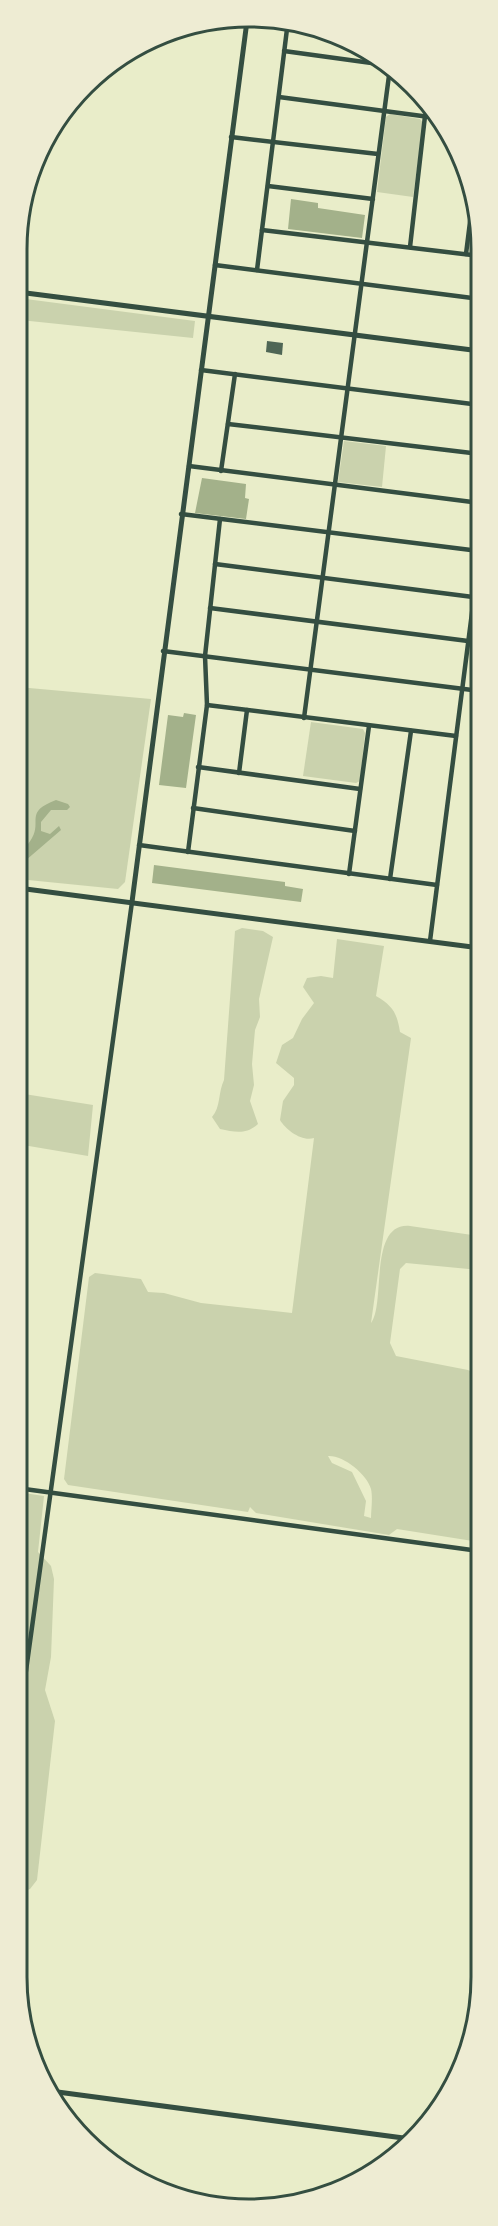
<svg xmlns="http://www.w3.org/2000/svg" width="498" height="2226" viewBox="0 0 498 2226" font-family="'DM Sans',sans-serif">
  <rect width="100%" height="100%" fill="#e9edc9"/>
  <!-- green -->
  <g fill="#cad2ad" fill-rule="evenodd">
    <path d="M390,114L420,119L423,123L413,197L377,192L386,117Z"/>
    <path d="M18,298L195,321L193,338L20,320L18,327Z"/>
    <path d="M344,441L386,446L382,487L338,482Z"/>
    <path d="M18,687L151,699L125,882L118,889L18,879Z"/>
    <path d="M311,722L363,729L365,733L360,781L356,783L303,776Z"/>
    <path d="M242,928L263,931L273,937L259,999L260,1017L255,1030L252,1064L254,1085L250,1101L258,1124C246,1135 235,1132 220,1129L212,1117C221,1107 218,1092 224,1080L235,931Z"/>
    <path d="M337,939L384,946L376,996C393,1006 397,1013 400,1032L411,1038L371,1323C386,1304 368,1222 410,1226L479,1236V1270L406,1263L400,1269L390,1343L396,1356L468,1370L479,1376V1542L397,1529L389,1535L256,1513L250,1507L248,1512L68,1485L64,1479L89,1277L95,1273L141,1279L148,1292L164,1293L201,1303L292,1313L314,1138C302,1142 286,1130 280,1120L283,1101L294,1085V1078L276,1063L282,1045L293,1038L302,1019L314,1003L303,987L307,978L321,976L333,978ZM328,1456C343,1455 367,1474 371,1489C373,1498 371,1510 371,1518L364,1516L366,1501L352,1472L332,1463Z"/>
    <path d="M18,1093L93,1105L88,1156L17,1144Z"/>
    <path d="M17,1492L44,1496L38,1552L51,1566L54,1579L51,1657L45,1690L55,1721L37,1880L30,1889L18,1893Z"/>
  </g>
  <!-- water -->
  <g fill="#a3b18a">
    <path d="M291,199L318,203V208L365,215L362,238L288,229Z"/>
    <path d="M202,478L246,484L245,498L249,499L246,519L195,513Z"/>
    <path d="M184,713L196,715L186,788L159,785L168,715L183,717Z"/>
    <path d="M56,800L68,804L70,807L67,810H51L41,822V831L50,834L59,826L61,830L18,867C18,855 26,848 32,838C42,821 24,812 56,800Z"/>
    <path d="M154,865L285,882V886L303,889L301,902L152,883Z"/>
  </g>
  <!-- building -->
  <path fill="#4f6655" d="M267,341L283,343L282,355L266,352Z"/>
  <g fill="none" stroke-linecap="round" stroke-linejoin="round">
    <!-- minor -->
    <g stroke="#344e41" stroke-width="4.5">
      <path d="M284,51L386,65"/>
      <path d="M279,97L437,118"/>
      <path d="M231,137L378,154"/>
      <path d="M268,186L373,199"/>
      <path d="M262,230L480,256"/>
      <path d="M410,247L425,116"/>
      <path d="M466,254L473,198"/>
      <path d="M215,265L480,299"/>
      <path d="M257,270L288,21"/>
      <path d="M201,370L480,405"/>
      <path d="M228,424L480,454"/>
      <path d="M189,466L480,503"/>
      <path d="M221,471L235,374"/>
      <path d="M181,514L479,551"/>
      <path d="M215,564L473,597"/>
      <path d="M210,608L468,641"/>
      <path d="M163,651L480,691"/>
      <path d="M207,705L456,736"/>
      <path d="M304,718L390,68"/>
      <path d="M198,767L360,789"/>
      <path d="M239,773L247,710"/>
      <path d="M193,808L355,831"/>
      <path d="M139,845L437,885"/>
      <path d="M188,852L207,705L205,656L220,519"/>
      <path d="M349,874L369,726"/>
      <path d="M390,879L411,731"/>
      <path d="M430,941L480,550"/>
      <path d="M17,1488L479,1551"/>
      <path d="M17,1736L132,902"/>
    </g>
    <!-- tertiary -->
    <g stroke="#344e41" stroke-width="5">
      <path d="M18,292L480,351"/>
      <path d="M18,888L480,948"/>
      <path d="M132,902L247,21"/>
      <path d="M50,2091L411,2139"/>
    </g>
  </g>
  <!-- crop -->
  <path d="M0 0H498V2226H0ZM249 27H249A222 222 0 0 1 471 249V1977A222 222 0 0 1 249 2199H249A222 222 0 0 1 27 1977V249A222 222 0 0 1 249 27Z" fill="#eeecd3" fill-rule="evenodd"/>
  <path fill="none" stroke="#344e41" stroke-width="3" d="M249 27H249A222 222 0 0 1 471 249V1977A222 222 0 0 1 249 2199H249A222 222 0 0 1 27 1977V249A222 222 0 0 1 249 27Z"/>
</svg>
